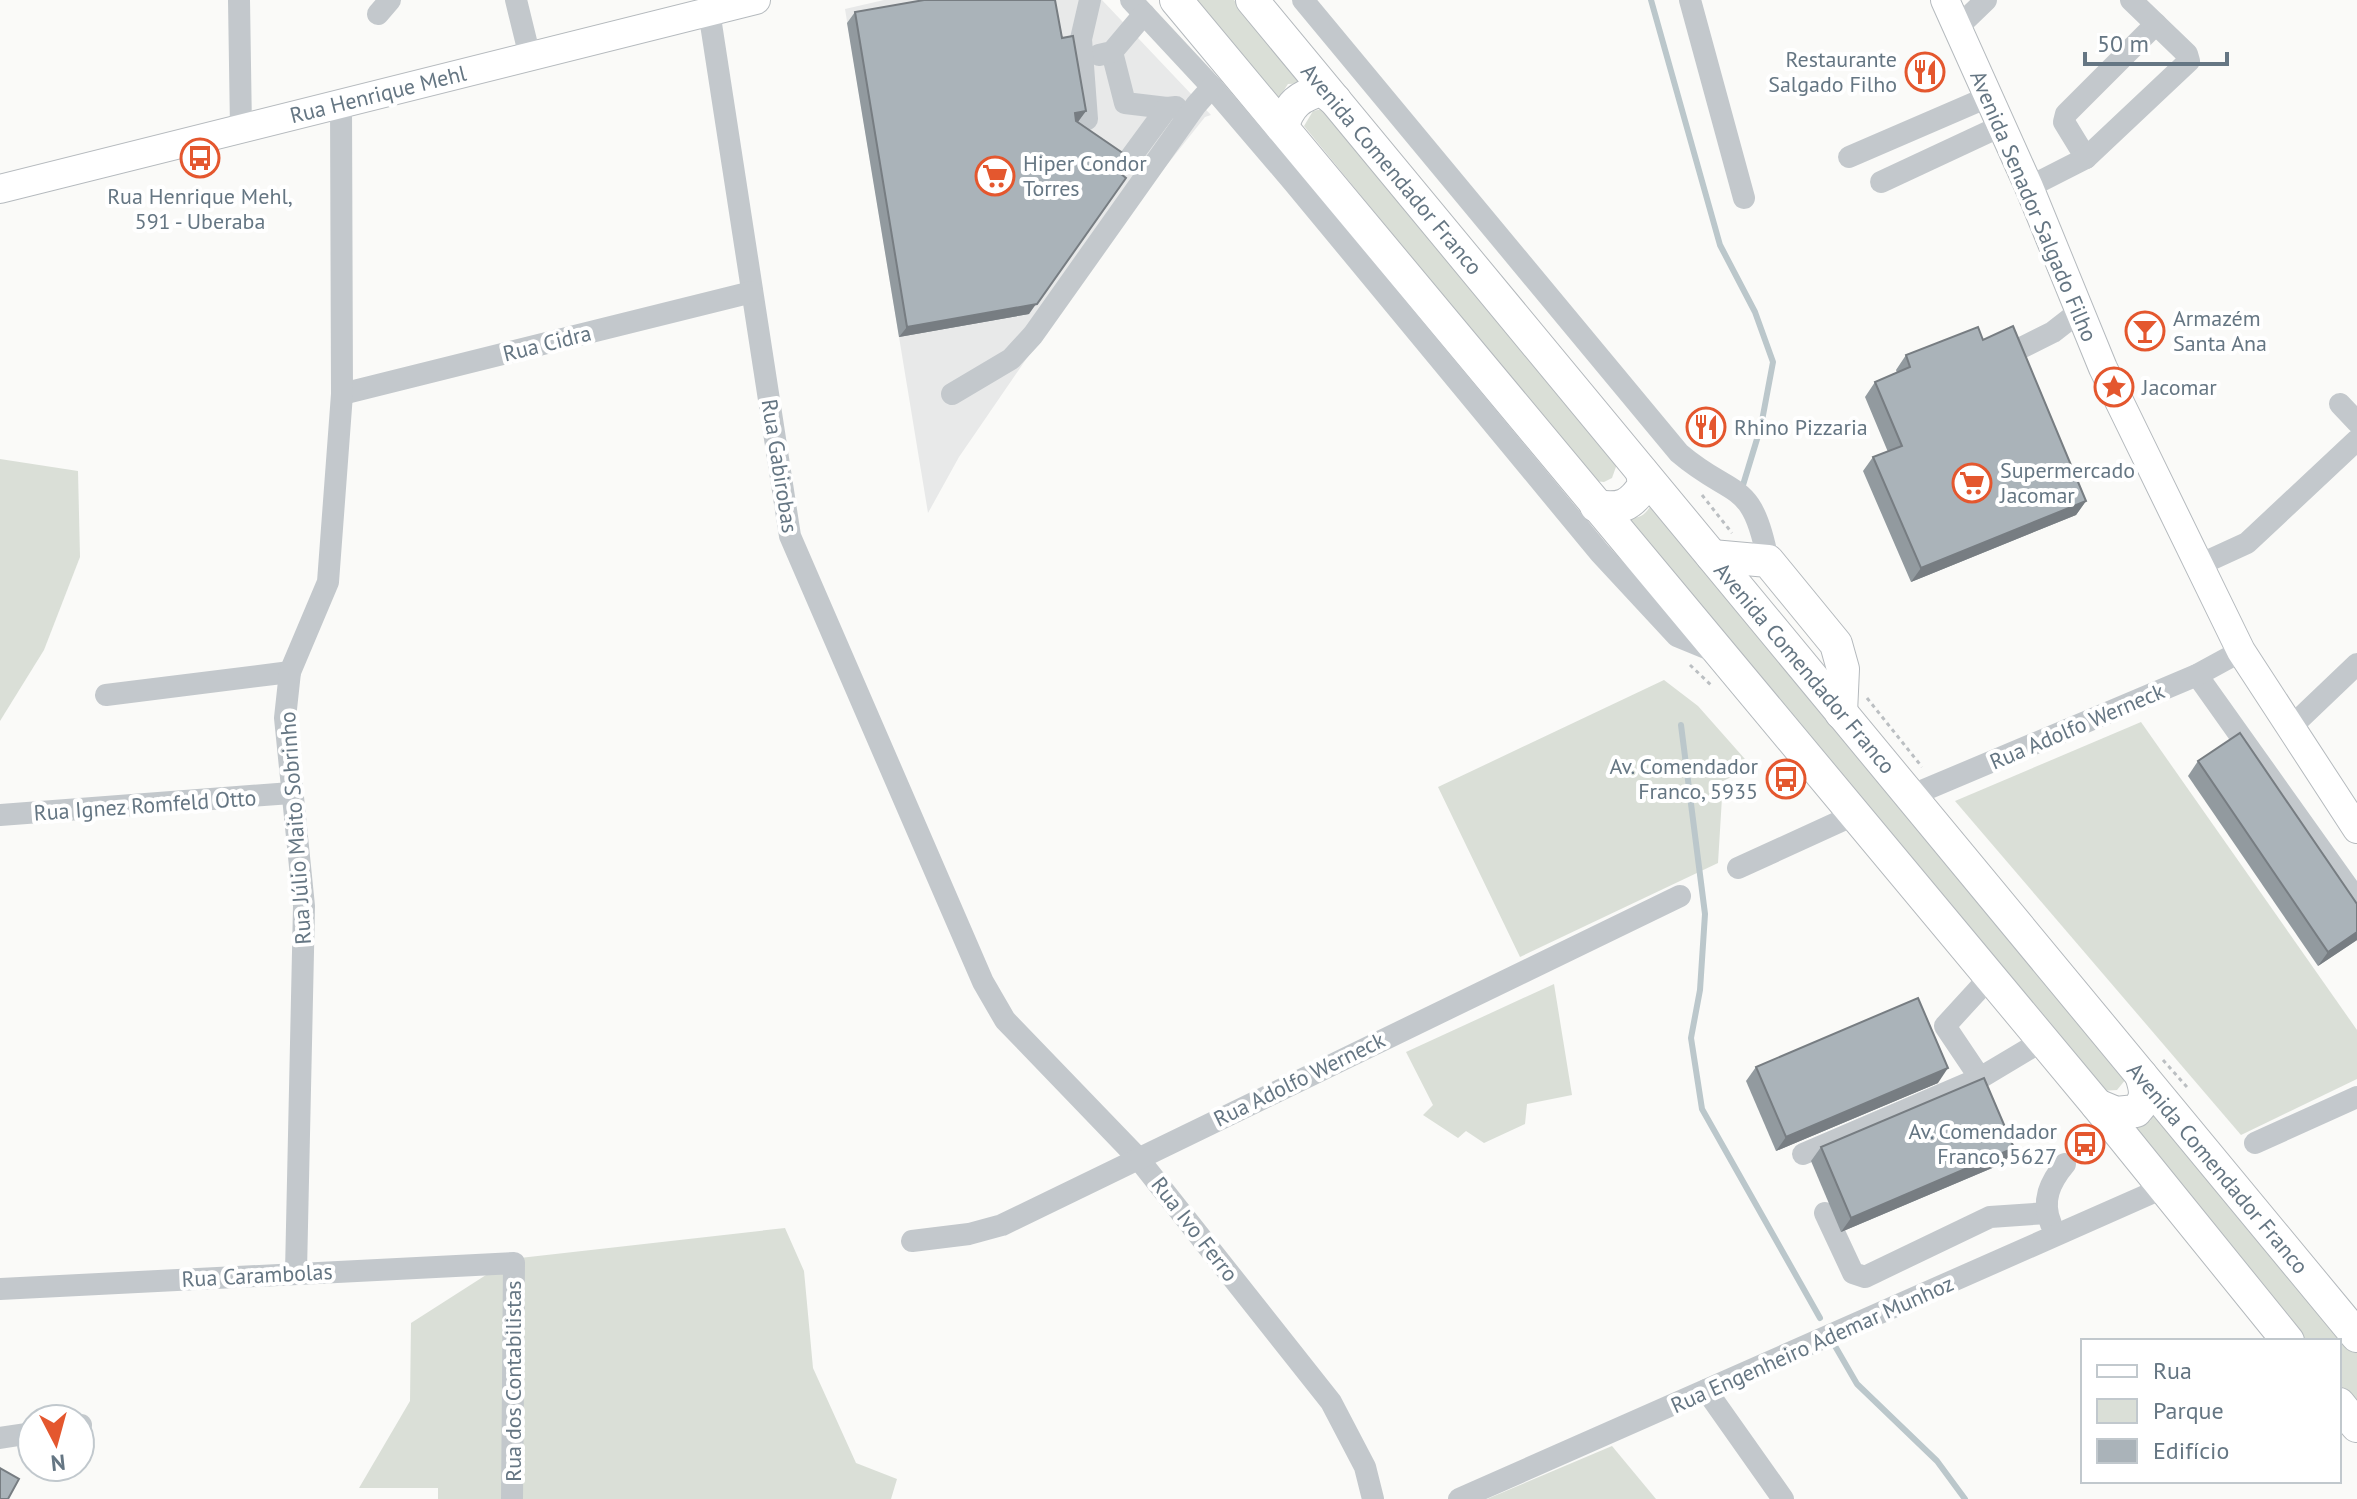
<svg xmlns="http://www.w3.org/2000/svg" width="2357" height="1499" viewBox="0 0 2357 1499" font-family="'PT Sans',sans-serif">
  <rect width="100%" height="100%" fill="#fafaf8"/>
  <!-- built -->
  <path fill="#e8e9e9" d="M884,0H1102L1211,115L1205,117L1112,234L959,457L928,513L845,9Z"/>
  <!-- green -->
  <g fill="#dadfd7">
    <path d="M1195,0H1234L1306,83L1288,84L1279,98Z"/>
    <path d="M1322,109L1617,464L1612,478L1604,482L1594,481L1304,126L1313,111Z"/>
    <path d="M0,459L78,471L80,557L44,650L0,721Z"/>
    <path d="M1651,505L2126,1079L2117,1090L2101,1091L1625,517C1638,519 1644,517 1651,505Z"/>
    <path d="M1664,680L1698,706L1752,767L1723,781L1718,863L1520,957L1438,787Z"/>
    <path d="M2141,722L2357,1030V1079L2241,1135L1955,801Z"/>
    <path d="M1554,984L1572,1095L1527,1104L1525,1124L1484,1143L1466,1131L1458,1138L1423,1115L1433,1105L1406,1052Z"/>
    <path d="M2156,1108L2357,1352V1407L2339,1385V1341H2302L2134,1127L2150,1121Z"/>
    <path d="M785,1228L804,1271L813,1368L856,1463L897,1479L891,1499H438V1488H359L410,1401L411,1323L511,1259Z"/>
    <path d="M1612,1446L1656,1499H1487Z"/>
  </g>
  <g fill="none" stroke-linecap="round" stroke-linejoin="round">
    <!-- stream -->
    <g stroke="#bbc7cb" stroke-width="6">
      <path d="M1651,0L1720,245L1755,312L1773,362L1761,426L1743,485"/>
      <path d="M1681,725L1705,914L1700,990L1691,1038L1702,1109L1820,1318"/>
      <path d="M1835,1346L1857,1384L1937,1461L1965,1499"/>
    </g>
    <!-- major casing -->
    <g stroke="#b5babe" stroke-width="30">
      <g id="major">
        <path d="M1945,0L2029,187L2103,368L2241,651L2357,829"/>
        <path d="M0,189L756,0"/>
      </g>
    </g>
    <!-- highway casing -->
    <g stroke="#b4b9bd" stroke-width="34">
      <g id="highway">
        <path d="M1176,0L2097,1105L2288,1341"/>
        <path d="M1252,0L2357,1336"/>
        <path d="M1282,127C1290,104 1299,96 1322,90L1335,100"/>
        <path d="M1596,506C1620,510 1631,506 1644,485L1642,472"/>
        <path d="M1712,556L1768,561L1836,644L1843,669L1841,713"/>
        <path d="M2097,1105L2116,1113L2136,1111C2148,1098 2146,1091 2141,1075"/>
        <path d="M2339,1404L2357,1426"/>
      </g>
    </g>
    <!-- path -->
    <g stroke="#bbbfc2" stroke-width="3" stroke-dasharray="4 4" stroke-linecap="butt">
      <path d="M1702,495L1732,533"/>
      <path d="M1690,665L1711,685"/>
      <path d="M1867,698L1922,767"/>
      <path d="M2163,1060L2187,1087"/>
    </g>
    <!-- minor -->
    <g stroke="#c3c8cc" stroke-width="22">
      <path d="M239,0L241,129"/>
      <path d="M516,0L530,57"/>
      <path d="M1131,0L1212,87L1294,183L1600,553L1677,636L1716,652"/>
      <path d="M1303,0L1679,453C1734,500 1752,477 1768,561"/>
      <path d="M1690,0L1744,198"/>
      <path d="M709,11L790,536L983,982L1005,1020L1137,1157L1331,1402L1365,1467L1373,1499"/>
      <path d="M378,14L390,0"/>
      <path d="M1957,28L1986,0"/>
      <path d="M1112,52L1125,103L1167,108"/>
      <path d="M1099,55L1112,52L1144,14"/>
      <path d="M1087,119L1081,39L1090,0"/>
      <path d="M1131,157L1167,108L1176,107"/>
      <path d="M1849,157L1988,97"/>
      <path d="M2086,158L2064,122L2066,114L2156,24"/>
      <path d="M1881,182L2001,126"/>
      <path d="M2029,187L2086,158L2189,61L2187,54L2131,0"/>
      <path d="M2023,347L2053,332L2080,311"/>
      <path d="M342,394L752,292"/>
      <path d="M952,394L1011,359L1033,335L1196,105L1212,87"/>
      <path d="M2340,404L2357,422"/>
      <path d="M2199,565L2247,543L2357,440"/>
      <path d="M2197,675L2357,900"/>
      <path d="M106,695L290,672"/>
      <path d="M2291,727L2357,664"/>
      <path d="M1910,796L2197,675L2241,651"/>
      <path d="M0,815L291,793"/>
      <path d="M1738,868L1854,815"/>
      <path d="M1989,978L1945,1026L1980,1078L2042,1041"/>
      <path d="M2255,1143L2357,1097"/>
      <path d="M1803,1154L1980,1078"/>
      <path d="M1825,1213L1853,1273L1865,1277L1990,1217L2047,1213"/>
      <path d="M2051,1224C2041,1201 2050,1182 2065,1164"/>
      <path d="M912,1241L969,1234L1002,1225L1680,896"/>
      <path d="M296,1272L304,906L285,718L290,672L328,582L342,394L341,104"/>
      <path d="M0,1289L514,1263L512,1499"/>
      <path d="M1706,1390L1783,1499"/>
      <path d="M80,1425H81"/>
      <path d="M0,1438L32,1433"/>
      <path d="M1459,1499L2163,1188"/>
    </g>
    <!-- major -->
    <use href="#major" stroke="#fff" stroke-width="28"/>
    <!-- highway -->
    <use href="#highway" stroke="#fff" stroke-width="32"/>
  </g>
  <!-- wall -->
  <g fill="#929a9f">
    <path d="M855,12L1062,38L1086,111L1077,122L1029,314L899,337L847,23Z"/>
    <path d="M1983,340L2086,501L2076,515L1911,582L1863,471L1873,457L1888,452L1865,397L1875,382L1897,373L1896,370L1906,355Z"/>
    <path d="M2198,761L2357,940L2318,966L2188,776Z"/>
    <path d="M1756,1067L1938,1083L1776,1151L1746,1081Z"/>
    <path d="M1821,1147L2004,1163L1841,1232L1811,1161Z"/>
  </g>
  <!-- shaded-wall -->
  <g fill="#777d82">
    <path d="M1086,111L1078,122L1067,124L1075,113Z"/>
    <path d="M1126,178L1029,314L899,337L907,327Z"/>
    <path d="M2086,501L2076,515L1911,582L1921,568Z"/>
    <path d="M2357,932V940L2318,966L2328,952Z"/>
    <path d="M1948,1068L1938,1083L1776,1151L1786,1137Z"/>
    <path d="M2014,1148L2004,1163L1841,1232L1851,1218Z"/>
  </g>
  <!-- building -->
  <g fill="#aab3b9" stroke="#777d82" stroke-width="2">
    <path d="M924,0H1055L1062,38L1073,36L1086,111L1075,113L1076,121L1130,158L1120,173L1126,178L1037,304L907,327L855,12Z"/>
    <path d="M2013,326L2086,501L1921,568L1873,457L1902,446L1875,382L1910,367L1906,355L1978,327L1983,340Z"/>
    <path d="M2240,733L2357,904V932L2328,952L2198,761Z"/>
    <path d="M1918,998L1948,1068L1786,1137L1756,1067Z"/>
    <path d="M1984,1078L2014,1148L1851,1218L1821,1147Z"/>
    <path d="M0,1468L19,1479L8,1499H0Z"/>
  </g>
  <!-- icons -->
  <defs>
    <g id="restaurant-ring" transform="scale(2)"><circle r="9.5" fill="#fff" stroke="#e4572e" stroke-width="1.5"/><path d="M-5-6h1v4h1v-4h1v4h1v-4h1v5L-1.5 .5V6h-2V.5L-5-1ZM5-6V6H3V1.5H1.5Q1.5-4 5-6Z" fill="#e4572e"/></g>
    <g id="bus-ring" transform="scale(2)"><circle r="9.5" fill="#fff" stroke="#e4572e" stroke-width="1.5"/><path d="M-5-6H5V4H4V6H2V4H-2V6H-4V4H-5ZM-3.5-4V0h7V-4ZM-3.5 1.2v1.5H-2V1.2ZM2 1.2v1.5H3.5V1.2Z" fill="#e4572e"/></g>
    <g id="supermarket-ring" transform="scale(2)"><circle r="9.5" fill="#fff" stroke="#e4572e" stroke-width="1.5"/><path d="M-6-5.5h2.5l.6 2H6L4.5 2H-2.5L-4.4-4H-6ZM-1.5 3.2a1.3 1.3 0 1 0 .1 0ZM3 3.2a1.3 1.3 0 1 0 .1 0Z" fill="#e4572e"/></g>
    <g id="bar-ring" transform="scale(2)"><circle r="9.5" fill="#fff" stroke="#e4572e" stroke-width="1.5"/><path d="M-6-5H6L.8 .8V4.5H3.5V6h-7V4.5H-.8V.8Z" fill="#e4572e"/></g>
    <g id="sight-ring" transform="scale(2)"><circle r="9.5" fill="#fff" stroke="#e4572e" stroke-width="1.5"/><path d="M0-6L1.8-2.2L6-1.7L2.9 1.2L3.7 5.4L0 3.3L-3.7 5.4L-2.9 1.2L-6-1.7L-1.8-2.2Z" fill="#e4572e"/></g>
  </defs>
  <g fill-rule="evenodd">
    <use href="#restaurant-ring" x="1925" y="72"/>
    <use href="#bus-ring" x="200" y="158"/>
    <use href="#supermarket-ring" x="995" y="176"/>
    <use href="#bar-ring" x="2145" y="331"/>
    <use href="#sight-ring" x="2114" y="387"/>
    <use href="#restaurant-ring" x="1706" y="427"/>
    <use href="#supermarket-ring" x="1972" y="483"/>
    <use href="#bus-ring" x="1786" y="779"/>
    <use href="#bus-ring" x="2085" y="1144"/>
  </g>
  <g text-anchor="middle" stroke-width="8" stroke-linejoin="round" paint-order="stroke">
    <!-- poi labels -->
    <g font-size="22" fill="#657683" stroke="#fff" text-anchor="start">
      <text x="1897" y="67" text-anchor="end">Restaurante<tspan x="1897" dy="25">Salgado Filho</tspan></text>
      <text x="1023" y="171">Hiper Condor<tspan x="1023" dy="25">Torres</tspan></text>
      <text x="200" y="204" text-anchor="middle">Rua Henrique Mehl,<tspan x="200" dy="25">591 - Uberaba</tspan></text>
      <text x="2173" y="326">Armazém<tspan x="2173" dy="25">Santa Ana</tspan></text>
      <text x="2142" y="395">Jacomar</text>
      <text x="1734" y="435">Rhino Pizzaria</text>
      <text x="2000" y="478">Supermercado<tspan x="2000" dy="25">Jacomar</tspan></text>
      <text x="1758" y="774" text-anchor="end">Av. Comendador<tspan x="1758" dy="25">Franco, 5935</tspan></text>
      <text x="2057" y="1139" text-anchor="end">Av. Comendador<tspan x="2057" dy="25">Franco, 5627</tspan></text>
    </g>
    <!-- street labels -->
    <g font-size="22" fill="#657683" stroke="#fff">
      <text transform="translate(378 94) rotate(-14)" y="8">Rua Henrique Mehl</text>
      <text transform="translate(1392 169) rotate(50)" y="8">Avenida Comendador Franco</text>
      <text transform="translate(2034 206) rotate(67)" y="8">Avenida Senador Salgado Filho</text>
      <text transform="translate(547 343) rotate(-14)" y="8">Rua Cidra</text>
      <text transform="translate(780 466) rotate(81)" y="8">Rua Gabirobas</text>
      <text transform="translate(1805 668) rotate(50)" y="8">Avenida Comendador Franco</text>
      <text transform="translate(2077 726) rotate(-23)" y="8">Rua Adolfo Werneck</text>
      <text transform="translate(145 805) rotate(-4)" y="8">Rua Ignez Romfeld Otto</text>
      <text transform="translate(295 828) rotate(-94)" y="8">Rua Júlio Maito Sobrinho</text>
      <text transform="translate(1299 1079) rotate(-26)" y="8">Rua Adolfo Werneck</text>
      <text transform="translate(2218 1168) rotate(50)" y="8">Avenida Comendador Franco</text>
      <text transform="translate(1195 1229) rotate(52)" y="8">Rua Ivo Ferro</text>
      <text transform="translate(257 1275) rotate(-3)" y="8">Rua Carambolas</text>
      <text transform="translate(1812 1344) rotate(-24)" y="8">Rua Engenheiro Ademar Munhoz</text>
      <text transform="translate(513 1381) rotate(-90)" y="8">Rua dos Contabilistas</text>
    </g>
  </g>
  <!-- legend -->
  <rect x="2081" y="1339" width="260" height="144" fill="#ffffff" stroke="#c1c8cd" stroke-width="2"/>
  <rect x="2097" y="1365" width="40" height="12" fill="#ffffff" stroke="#c1c8cd" stroke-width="2"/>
  <text x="2153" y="1379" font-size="24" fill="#657683">Rua</text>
  <rect x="2097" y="1399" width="40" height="24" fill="#dadfd7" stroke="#c1c8cd" stroke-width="2"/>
  <text x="2153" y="1419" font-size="24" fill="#657683">Parque</text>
  <rect x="2097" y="1439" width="40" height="24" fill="#aab3b9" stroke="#c1c8cd" stroke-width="2"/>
  <text x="2153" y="1459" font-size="24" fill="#657683">Edifício</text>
  <!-- north arrow -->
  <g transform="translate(56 1443) rotate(174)"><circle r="38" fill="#ffffff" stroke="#c1c8cd" stroke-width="2"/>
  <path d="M0-6L14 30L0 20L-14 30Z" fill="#e4572e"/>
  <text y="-12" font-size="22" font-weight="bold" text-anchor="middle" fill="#657683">N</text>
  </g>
  <!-- scale -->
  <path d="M2085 52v12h142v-12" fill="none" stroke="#657683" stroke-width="4"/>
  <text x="2097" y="52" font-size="24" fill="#657683" stroke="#ffffff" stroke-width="6" paint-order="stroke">50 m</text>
</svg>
